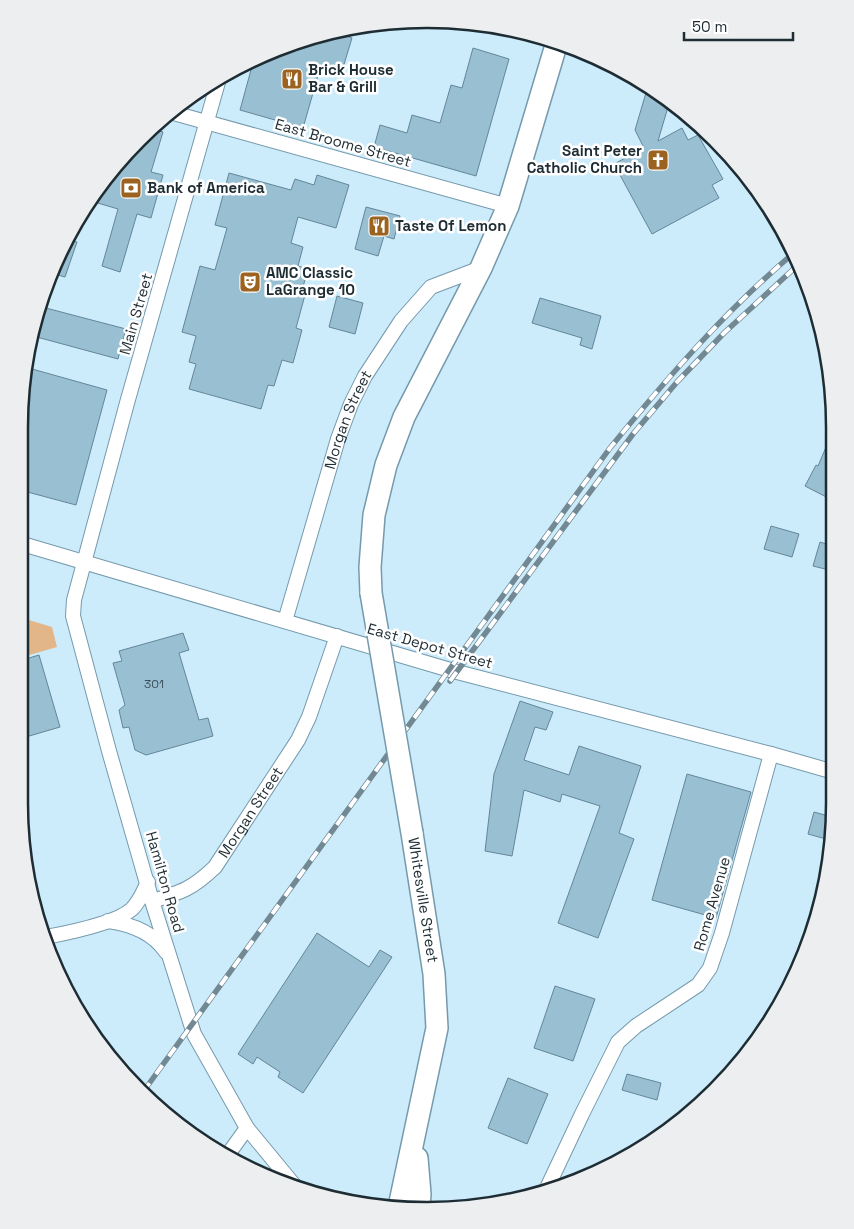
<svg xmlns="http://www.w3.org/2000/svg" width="854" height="1229" viewBox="0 0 854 1229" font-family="'Space Grotesk',sans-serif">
  <rect width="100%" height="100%" fill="#ccebfb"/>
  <!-- green -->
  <path fill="#e3b68a" d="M19,617L52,627L57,647L19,658Z"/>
  <!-- building -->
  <g fill="#99bfd2" stroke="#638799">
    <path d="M343,29L341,34L352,38L342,71L321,65L303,128L240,110L254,59L296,41Z"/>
    <path d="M473,48L509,59L476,176L374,147L380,125L407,133L412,115L440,123L451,85L462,88Z"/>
    <path d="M648,86L670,100L658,141L682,128L688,140L698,135L723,179L712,185L719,198L652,234L614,164L644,148L635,130Z"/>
    <path d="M151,128L163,132L151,172L163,175L151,218L137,214L120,272L102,266L118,209L91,201Z"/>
    <path d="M229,173L291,190L295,179L314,185L317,175L349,185L336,228L298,217L291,243L303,247L298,266L308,269L301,294L305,295L296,328L302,330L293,363L282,360L274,386L268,385L261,409L189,389L196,364L189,362L196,336L182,332L200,266L215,270L227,228L215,225Z"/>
    <path d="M366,207L400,216L394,239L384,236L378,256L355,249Z"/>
    <path d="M67,239L77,242L65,277L54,274Z"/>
    <path d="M337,296L363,303L355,334L329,327Z"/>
    <path d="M540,298L601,316L592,349L580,345L582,338L532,323Z"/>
    <path d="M42,307L126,329L118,359L33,336Z"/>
    <path d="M25,367L107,390L76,505L20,490L19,486V427Z"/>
    <path d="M832,433V500L805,486L816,465L818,466Z"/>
    <path d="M771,526L799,534L792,557L764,549Z"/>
    <path d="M820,542L833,546V571L813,566Z"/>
    <path d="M183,633L189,650L179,653L199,720L208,718L213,736L146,755L135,750L129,727L123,728L119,710L125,705L113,663L122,661L119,651Z"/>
    <path d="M39,655L60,727L19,739V661Z"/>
    <path d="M520,701L553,712L546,730L535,727L524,760L569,775L579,746L641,766L619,833L634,839L598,938L558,923L600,806L562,794L560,802L524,790L512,856L485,851L494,774Z"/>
    <path d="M687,774L751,792L716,918L652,900Z"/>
    <path d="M814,812L832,817L826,839L808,834Z"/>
    <path d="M317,933L369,967L380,950L392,957L303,1093L278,1077L280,1072L257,1057L253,1064L238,1054Z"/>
    <path d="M555,986L595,999L573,1061L534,1048Z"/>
    <path d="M627,1074L661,1083L657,1100L622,1090Z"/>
    <path d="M508,1078L548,1094L527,1144L488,1128Z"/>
  </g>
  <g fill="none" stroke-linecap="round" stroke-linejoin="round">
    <!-- minor casing -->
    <g stroke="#759aac" stroke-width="16">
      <g id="minor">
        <path d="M220,75L127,403L74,600L73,616L109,751L152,901L194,1034L247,1128L294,1185"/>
        <path d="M170,112L508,206"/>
        <path d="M19,543L457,672L771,754L834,772"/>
        <path id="s1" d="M285,621L338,439L351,404L365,376L401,321L431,287L481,268"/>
        <path id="s2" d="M152,901C182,892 192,889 215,867L298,740L309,717L337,636"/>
        <path d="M108,921C130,924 153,932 166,952"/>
        <path d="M46,937C67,933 117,923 132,909C140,901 143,892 148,882"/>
        <path d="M229,1153L247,1128"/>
        <path d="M548,1186L582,1114L618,1042L636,1026L698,985L710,968L722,933L771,754"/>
      </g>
    </g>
    <!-- highway casing -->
    <g stroke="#759aac" stroke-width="24">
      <g id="highway">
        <path d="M371,593L370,567L374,515L386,465L404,417L481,268L508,206L557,42"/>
        <path d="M417,1158L420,1194L419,1207"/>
        <path d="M399,1207L437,1028L434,974L412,833"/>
      </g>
    </g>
    <!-- minor -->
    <use href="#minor" stroke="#fff" stroke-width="14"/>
    <!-- highway -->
    <use href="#highway" stroke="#fff" stroke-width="21"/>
    <!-- rail casing -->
    <g stroke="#728994" stroke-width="5.5">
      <g id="rail">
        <path d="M450,681L633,434L677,382L724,333L799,264"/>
        <path d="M143,1092L610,448C667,378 726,310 795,252"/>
      </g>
    </g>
    <!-- rail -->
    <use href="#rail" stroke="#fff" stroke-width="4" stroke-dasharray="11" stroke-linecap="butt"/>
    <!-- highway-bridge casing -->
    <g stroke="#759aac" stroke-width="24" stroke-linecap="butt">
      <path id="highway-bridge" d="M371,593L412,833"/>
    </g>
    <!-- highway-bridge -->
    <use href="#highway-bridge" stroke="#fff" stroke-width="21"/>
  </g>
  <!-- icons -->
  <defs>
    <g id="restaurant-square" transform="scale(1.125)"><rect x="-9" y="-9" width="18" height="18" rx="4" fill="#9b631f" stroke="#fff"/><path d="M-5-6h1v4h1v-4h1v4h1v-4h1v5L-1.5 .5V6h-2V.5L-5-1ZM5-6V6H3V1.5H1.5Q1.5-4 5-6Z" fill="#fff"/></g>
    <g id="church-square" transform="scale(1.125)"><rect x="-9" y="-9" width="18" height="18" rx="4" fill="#9b631f" stroke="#fff"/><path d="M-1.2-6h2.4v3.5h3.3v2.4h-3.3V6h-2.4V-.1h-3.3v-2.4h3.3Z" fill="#fff"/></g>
    <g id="bank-square" transform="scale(1.125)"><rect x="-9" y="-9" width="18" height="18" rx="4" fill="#9b631f" stroke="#fff"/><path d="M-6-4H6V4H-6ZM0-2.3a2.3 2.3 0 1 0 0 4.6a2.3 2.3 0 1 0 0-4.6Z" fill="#fff"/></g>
    <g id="theatre-square" transform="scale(1.125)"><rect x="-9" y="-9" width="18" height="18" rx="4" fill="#9b631f" stroke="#fff"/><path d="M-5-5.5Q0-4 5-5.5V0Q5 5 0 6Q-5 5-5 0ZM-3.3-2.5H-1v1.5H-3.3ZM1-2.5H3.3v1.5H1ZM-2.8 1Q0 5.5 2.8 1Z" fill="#fff"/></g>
  </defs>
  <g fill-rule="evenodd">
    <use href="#restaurant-square" x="292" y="79"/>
    <use href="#church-square" x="658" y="160"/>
    <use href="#bank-square" x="131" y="188"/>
    <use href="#restaurant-square" x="379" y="226"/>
    <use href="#theatre-square" x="250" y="282"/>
  </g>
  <g text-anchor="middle" stroke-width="5" stroke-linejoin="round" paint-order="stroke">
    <!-- number labels -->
    <g font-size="12" fill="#3d525c">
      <text x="154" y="688">301</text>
    </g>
    <!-- poi labels -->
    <g font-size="15" font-weight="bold" fill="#1e2d34" stroke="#fff" text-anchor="start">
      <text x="308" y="75">Brick House<tspan x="308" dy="17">Bar &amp; Grill</tspan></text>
      <text x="642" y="156" text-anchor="end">Saint Peter<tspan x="642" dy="17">Catholic Church</tspan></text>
      <text x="147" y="193">Bank of America</text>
      <text x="395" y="231">Taste Of Lemon</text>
      <text x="266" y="278">AMC Classic<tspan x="266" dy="17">LaGrange 10</tspan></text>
    </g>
    <!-- street labels -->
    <g font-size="15" fill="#1e2d34" stroke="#fff">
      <text transform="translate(343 143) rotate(16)" y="5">East Broome Street</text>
      <text transform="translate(136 314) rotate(-74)" y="5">Main Street</text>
      <text dy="5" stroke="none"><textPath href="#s1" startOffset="211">Morgan Street</textPath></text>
      <text transform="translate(430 646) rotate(16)" y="5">East Depot Street</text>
      <text dy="5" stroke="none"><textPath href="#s2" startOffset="138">Morgan Street</textPath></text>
      <text transform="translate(165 882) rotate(74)" y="5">Hamilton Road</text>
      <text transform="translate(423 900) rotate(81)" y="5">Whitesville Street</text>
      <text transform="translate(712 904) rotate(-74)" y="5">Rome Avenue</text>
    </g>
  </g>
  <!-- crop -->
  <path d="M0 0H854V1229H0ZM427 28H427A399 399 0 0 1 826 427V803A399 399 0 0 1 427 1202H427A399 399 0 0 1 28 803V427A399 399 0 0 1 427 28Z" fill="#edeeef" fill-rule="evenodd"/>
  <path fill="none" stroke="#1e2d34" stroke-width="2.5" d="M427 28H427A399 399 0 0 1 826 427V803A399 399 0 0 1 427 1202H427A399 399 0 0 1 28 803V427A399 399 0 0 1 427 28Z"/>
  <!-- scale -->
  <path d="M684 32v8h109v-8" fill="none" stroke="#1e2d34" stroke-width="2.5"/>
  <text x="692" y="32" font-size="15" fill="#1e2d34" stroke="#ffffff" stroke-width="4" paint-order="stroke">50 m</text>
</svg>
